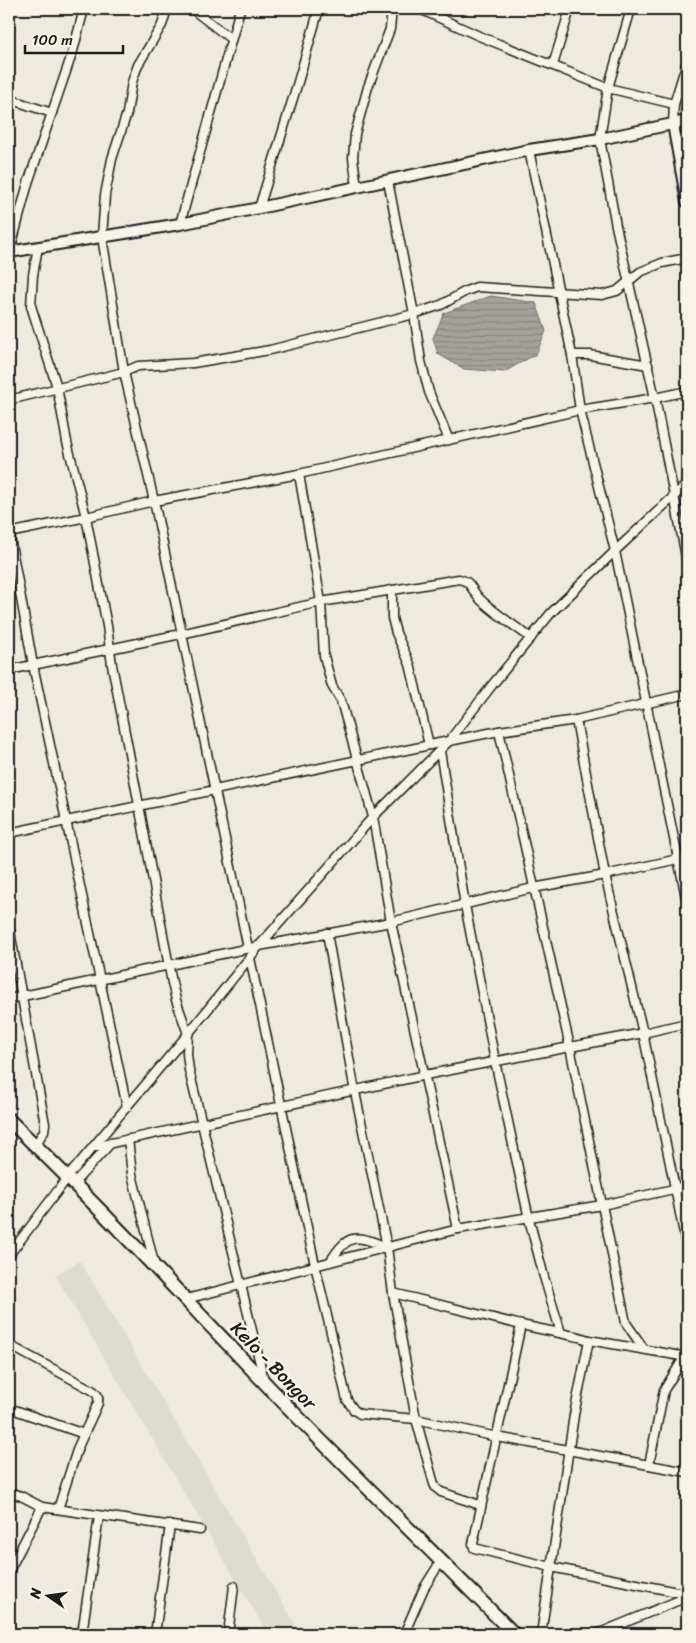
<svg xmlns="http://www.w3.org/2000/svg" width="696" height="1643" viewBox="0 0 696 1643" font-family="Sriracha,sans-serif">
  <defs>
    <pattern id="water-rules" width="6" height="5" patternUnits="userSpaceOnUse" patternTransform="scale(1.25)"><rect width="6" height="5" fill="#a6a39d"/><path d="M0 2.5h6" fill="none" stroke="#86847f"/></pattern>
  </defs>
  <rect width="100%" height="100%" fill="#eeeae0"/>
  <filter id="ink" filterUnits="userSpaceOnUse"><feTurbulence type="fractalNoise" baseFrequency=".02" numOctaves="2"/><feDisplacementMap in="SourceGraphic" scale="10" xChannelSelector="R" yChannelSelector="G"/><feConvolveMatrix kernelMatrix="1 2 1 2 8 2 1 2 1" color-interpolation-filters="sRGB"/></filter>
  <g filter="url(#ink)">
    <!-- built -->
    <path fill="#dedbd1" d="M80,1261L301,1634H268L55,1275Z"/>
    <!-- water -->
    <path fill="url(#water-rules)" stroke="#6f6d69" d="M491,296L536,303L546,331L536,354L504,372L464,369L438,354L433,338L444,313Z"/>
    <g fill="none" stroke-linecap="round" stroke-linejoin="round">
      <!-- minor casing -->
      <g stroke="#1c1c1c" stroke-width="11">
        <g id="minor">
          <path d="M167,9L162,25L138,65L132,82L127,113L112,159L105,195L102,237L124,372L154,501L248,948"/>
          <path d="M192,9L231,39"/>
          <path d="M420,9L479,36L608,88L674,104"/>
          <path d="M631,9L608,88L600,139L616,226L655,398L687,562"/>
          <path d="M553,65L570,9"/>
          <path d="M9,99L52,113"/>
          <path d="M673,124L674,104L687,62"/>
          <path d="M529,150L572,355"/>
          <path d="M388,181L414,314L421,361L429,392L449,440"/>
          <path d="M357,187L353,158L355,134L368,87L390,29L392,9"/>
          <path d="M259,208L298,82L319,9"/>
          <path d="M180,224L240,9"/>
          <path d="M38,247L33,275L31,306L57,387L67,442L86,517L107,626L112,665L139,805L172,983L176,1000L188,1034L187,1054L189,1070L264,1380"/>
          <path d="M10,251L28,183L73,51L84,9"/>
          <path d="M648,365L590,355H572L580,410L615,551L687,902"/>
          <path d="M9,400L124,372L138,366L193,363L270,350L414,314L441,305L466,291L477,287L602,295L617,291L640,272L662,263L687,258"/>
          <path d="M299,474L321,602L324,656L332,686L341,701L373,817L391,922L458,1229"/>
          <path d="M9,532L33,665L127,1107"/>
          <path d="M9,533L86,517L154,501L299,474L580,410L655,398L687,391"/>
          <path d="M392,590V618L396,633L410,664L429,745"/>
          <path d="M9,670L181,634L321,602L459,579C472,582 470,588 478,597C491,611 515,626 531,638"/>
          <path d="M576,720L605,875L643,1033L675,1188L687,1249V1260"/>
          <path d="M499,731L570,1047L626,1323L644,1349"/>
          <path d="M440,751L465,905L495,1061L529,1219L544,1277L561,1333"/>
          <path d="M9,833L449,741L499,731L576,720L687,694"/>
          <path d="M9,926L45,1124L44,1131L35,1146"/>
          <path d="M327,933L355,1092L387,1247L393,1293L416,1419L434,1484L436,1488L441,1492L480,1505"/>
          <path d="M250,958L315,1265L347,1400L354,1410L360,1414L416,1419L497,1437L687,1472"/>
          <path d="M9,999L259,946L391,922L533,888L605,875L678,859"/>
          <path d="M128,1139L132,1174L154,1263"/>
          <path d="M93,1147L425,1075L643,1033L687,1023"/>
          <path d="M73,1184L111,1143"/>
          <path d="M9,1255L71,1173L188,1034L259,946L373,817L449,741L493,684L551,613L615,551L687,484"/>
          <path d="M330,1262C349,1231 357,1236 387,1247"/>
          <path d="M393,1293L521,1325L579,1337L589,1340L687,1357"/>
          <path d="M186,1299L458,1229L602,1205L687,1186"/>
          <path d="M521,1325L473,1544L474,1548L551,1567L687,1594"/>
          <path d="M9,1345L92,1390C98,1394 99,1397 98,1403L78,1447L58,1509"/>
          <path d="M9,1408L84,1434"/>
          <path d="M649,1465L664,1390L685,1356"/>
          <path d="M9,1492L21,1496L42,1507L200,1530"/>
          <path d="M9,1571L42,1507"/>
          <path d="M82,1634L99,1516"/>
          <path d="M155,1634L170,1525"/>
          <path d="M228,1634L234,1586"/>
          <path d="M404,1634L424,1588L441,1561"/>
          <path d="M541,1634L574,1415L589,1340"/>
          <path d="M597,1634L687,1597"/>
        </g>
      </g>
      <!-- tertiary casing -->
      <g stroke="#1c1c1c" stroke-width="14">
        <g id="tertiary">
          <path d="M673,124L687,202"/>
          <path d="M9,252L180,224L259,208L529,150L600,139L687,121"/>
        </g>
      </g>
      <!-- trunk casing -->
      <g stroke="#1c1c1c" stroke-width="16">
        <path id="trunk" d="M9,1120C97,1204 180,1294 264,1382C346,1468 431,1550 514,1634"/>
      </g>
      <!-- minor -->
      <use href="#minor" stroke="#f7f3e8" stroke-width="8"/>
      <!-- tertiary -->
      <use href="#tertiary" stroke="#f7f3e8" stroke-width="10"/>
      <!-- trunk -->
      <use href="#trunk" stroke="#f7f3e8" stroke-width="12"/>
    </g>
  </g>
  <g text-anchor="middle" stroke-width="5" stroke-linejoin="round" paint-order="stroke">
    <!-- street labels -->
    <g font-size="19" fill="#1c1c1c" stroke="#f7f3e8">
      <text transform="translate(274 1365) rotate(46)" y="7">Kelo - Bongor</text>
    </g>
  </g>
  <!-- margin -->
  <rect width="696" height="1643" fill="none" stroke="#f7f3e8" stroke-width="30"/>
  <rect x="15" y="15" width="666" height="1613" fill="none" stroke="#1c1c1c" stroke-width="2" filter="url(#ink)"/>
  <!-- north arrow -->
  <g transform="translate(48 1596) rotate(283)" stroke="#f7f3e8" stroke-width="4" paint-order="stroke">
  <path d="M0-4L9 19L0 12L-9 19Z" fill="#1c1c1c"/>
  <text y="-8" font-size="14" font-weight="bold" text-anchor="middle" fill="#1c1c1c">N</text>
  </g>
  <!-- scale -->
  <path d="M25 45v8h98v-8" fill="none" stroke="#1c1c1c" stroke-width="2.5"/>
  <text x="32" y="45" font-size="15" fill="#1c1c1c" stroke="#f7f3e8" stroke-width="4" paint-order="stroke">100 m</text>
</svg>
